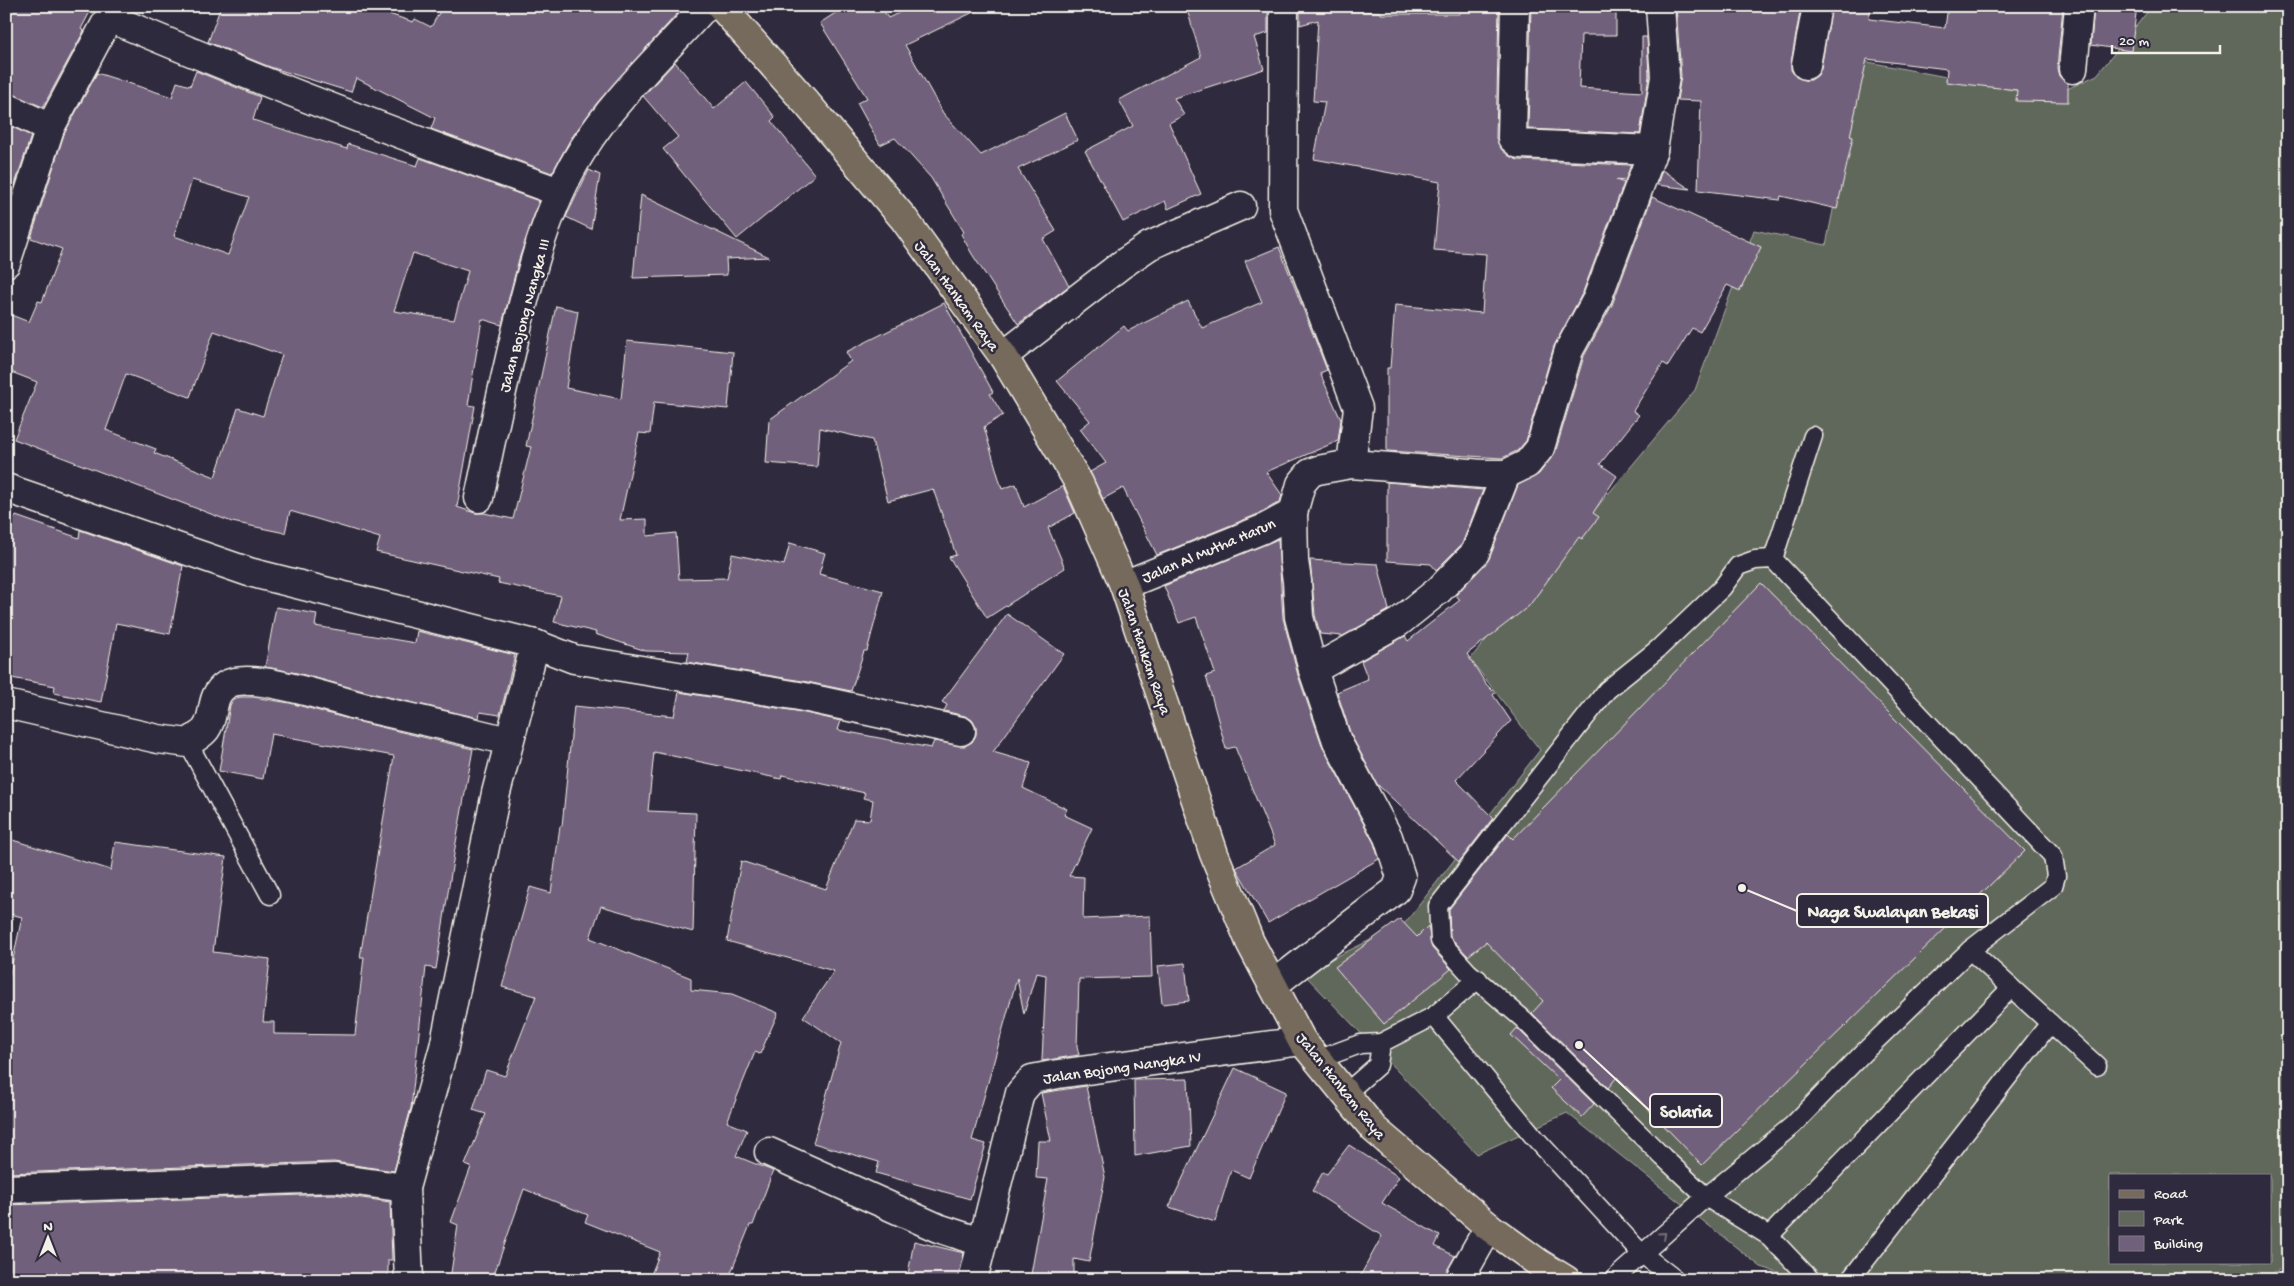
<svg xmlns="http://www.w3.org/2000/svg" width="2294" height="1286" viewBox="0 0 2294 1286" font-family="'Gochi Hand',sans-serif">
  <rect width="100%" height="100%" fill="#2f2a3d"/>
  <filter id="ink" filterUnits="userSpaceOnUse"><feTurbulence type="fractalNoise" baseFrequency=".02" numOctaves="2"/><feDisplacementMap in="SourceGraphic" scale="10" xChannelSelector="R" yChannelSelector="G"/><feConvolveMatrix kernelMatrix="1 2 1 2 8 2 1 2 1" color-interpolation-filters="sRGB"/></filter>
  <g filter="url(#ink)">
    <!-- green -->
    <path fill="#61685b" stroke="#aaaca2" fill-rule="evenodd" d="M2152,6H2288V1266L2257,1280H1804L1761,1267L1567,1113L1477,1154L1303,973L1405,923L1540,750L1470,659L1695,390L1754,230L1826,245L1863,61L2050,97L2097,75ZM2110,1175H2270V1262H2110Z"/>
    <!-- building -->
    <g fill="#71607b" stroke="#f4f1e8" fill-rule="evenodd">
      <path d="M6,6H93L81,29L84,31L43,107L6,92Z"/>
      <path d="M221,6H365L413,22L415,19L431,27L443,6H684L597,103L570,140L552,173L431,129L435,118L356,78L351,92L270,67L208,42Z"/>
      <path d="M846,6H881L888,18L913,6H986L905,45L943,113L981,155L1065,113L1078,140L1018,169L1056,231L1043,239L1069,286L1018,324L972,254L961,234L964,232L931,178L895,138L880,145L857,103L867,98L820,23Z"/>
      <path d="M1186,6H1268V33L1254,37L1264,69L1174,98L1184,115L1169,123L1201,194L1168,209L1165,201L1123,222L1085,151L1133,126L1119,100L1201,57Z"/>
      <path d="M1300,6H1333L1334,10L1381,12V14H1459L1460,6H1499L1496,138L1502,150L1509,156L1518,160L1631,165L1625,181L1616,180L1624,183L1583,292L1554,346L1526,441L1517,451L1502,458L1387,451V368H1390L1395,305L1482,313L1486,254L1434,250L1440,182L1314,159L1325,102L1313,101L1318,20L1300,25Z"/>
      <path d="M1531,6H1616V35H1581L1579,88L1642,92V37H1647L1649,76L1640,134L1528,129Z"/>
      <path d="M1676,6H1801L1791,63V70L1796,77L1804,80H1811L1818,75L1821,68L1832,6H1871L1869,19L1945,28L1948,6L2063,7L2057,68L2059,76L2068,83V102L2016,101L2017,90L1946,82L1947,69L1867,59L1850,136L1853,137L1837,209L1781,196L1780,200L1698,190L1701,101L1677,100L1681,76Z"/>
      <path d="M2094,6H2137L2131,51L2091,45Z"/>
      <path d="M675,62L714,109L746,82L775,117L771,121L815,175L737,239L663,149L678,137L643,96Z"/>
      <path d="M196,71L260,97L253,120L347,149L348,144L417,166L420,158L539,201L519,259L502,325L482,319L468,405L475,406L457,507L475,513H484L513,519L531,447L526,446L556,306L578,311L566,388L621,399L627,341L733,352L728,409L654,402L650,434L639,433L620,520L647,519V536L676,533L679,579L727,578L732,554L784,565L790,543L825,553L819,574L883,591L867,651H864L851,691L802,681L687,662L689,652L646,651L595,634L596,632L554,622L561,596L498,583L499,579L376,552L380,538L290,511L285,533L232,522L14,439L37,382L6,370V313L29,322L38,301L42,302L62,249L31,238L64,134L97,73L172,97L177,82L190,86ZM192,180L249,197L228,255L174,236ZM413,253L468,271L454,320L394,311ZM214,331L282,355L263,416L238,408L215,477L154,453L156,449L106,430L126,374L190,397Z"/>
      <path d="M6,124L31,136L6,212Z"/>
      <path d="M589,170L600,175L591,229L566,217Z"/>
      <path d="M1662,170L1690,189L1657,185Z"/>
      <path d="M641,195L769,257L726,259L727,275L633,278Z"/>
      <path d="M1652,197L1761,247L1740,291L1727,285L1700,332L1692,328L1668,366L1663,363L1633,411L1639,415L1600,464L1617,476L1593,513L1599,517L1582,539L1579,537L1529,606L1467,654L1486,684L1495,693L1493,695L1511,721L1456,780L1493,818L1459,862L1377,784L1351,735L1337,692L1368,679L1361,661L1405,636L1408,641L1460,600L1456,595L1489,559L1518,485L1539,474L1555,453L1584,356L1612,305Z"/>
      <path d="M1279,247L1327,370L1320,373L1341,420L1338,441L1266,472L1282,495L1280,502L1256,515L1157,555L1123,488L1103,499L1090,472L1106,463L1080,429L1090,421L1057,381L1124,326L1128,331L1188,301L1202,328L1262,302L1245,261Z"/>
      <path d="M944,303L993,392L990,394L1003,415L984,427L1002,489L1016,484L1024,507L1063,486L1075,513L1048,528L1065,568L987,618L949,557L956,555L933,489L888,501L872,440L820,428L817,467L766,463L769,420L851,361L846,352Z"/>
      <path d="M1387,482L1483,490L1462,544L1436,570L1431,564L1387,561Z"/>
      <path d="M6,515L15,518L16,516L79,538L80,530L183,566L170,634L116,623L101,702L54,693L55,686L6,677Z"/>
      <path d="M1278,539L1283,618L1298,675L1323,748L1374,843L1379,859L1268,923L1236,868L1275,845L1235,747L1226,749L1206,676L1215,673L1196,617L1179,623L1164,586Z"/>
      <path d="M1310,560L1378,564L1389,610L1343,636L1320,634L1315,615Z"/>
      <path d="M1761,583L2025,851L1702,1165L1617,1077L1608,1088L1532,1013L1543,1001L1486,942L1468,956L1450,937L1449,909L1508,834L1513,839Z"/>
      <path d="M276,607L317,614L315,626L415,643L417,631L515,655L500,715L480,712L479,718L367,692L297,673L265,667Z"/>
      <path d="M1007,614L1064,654L993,752L1031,763L1023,788L1067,809L1064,815L1092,828L1069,876L1084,877L1083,919L1150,916L1152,977L1079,979L1077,1046L1079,1055L1042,1061L1046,975L1036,973L1024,1014L1017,978L972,1140L986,1144L970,1199L876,1173L879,1162L813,1143L841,1043L803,1017L834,971L727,941L741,861L826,889L854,819L870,820L873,800L863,798L865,793L782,775L781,779L654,752L648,811L696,813L693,932L601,906L590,938L691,978V990L732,994L778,1013L760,1054L755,1052L727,1122L747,1130L736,1156L773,1171L753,1225H750L728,1280H649L660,1252L585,1222L588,1215L524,1189L492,1280H450L458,1225L451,1222L471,1167L465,1165L486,1114L473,1110L486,1070L505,1076L536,996L502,987L530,887L551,893L560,826H562L574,706L674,716L679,692L796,711L841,721L838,730L931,748L934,741L965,746L972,742L976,735V726L972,720L965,716L944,711L947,705L942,702Z"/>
      <path d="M240,697H253L290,703L360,722L473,749L455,848L436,969L426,967L411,1108L394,1171L334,1162L6,1173V992L22,917L6,913V838L111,870L115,842L226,857L213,952L270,959L263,1022H274V1034L355,1035L364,957H360L394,756L271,734L263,779L219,771L230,705L234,699Z"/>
      <path d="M1400,919L1417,937L1428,926L1432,948L1451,969L1384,1024L1335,967Z"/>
      <path d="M1185,963L1189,1001L1162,1004L1158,966Z"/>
      <path d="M1517,1028L1594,1104L1582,1117L1551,1088L1559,1080L1511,1035Z"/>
      <path d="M1235,1068L1286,1092L1249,1178L1231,1170L1215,1222L1169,1207Z"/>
      <path d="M1188,1079L1191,1146L1135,1156L1134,1080Z"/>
      <path d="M1086,1086L1105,1177L1089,1262L1074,1259V1280H1030L1048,1179L1036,1178L1038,1141H1051L1041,1093Z"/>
      <path d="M1349,1145L1399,1177L1382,1203L1440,1236L1435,1246L1455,1256L1443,1280H1358L1382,1236L1312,1191L1323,1172L1327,1174Z"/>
      <path d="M334,1194L390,1202L392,1260H388V1280L9,1279V1230H6V1205Z"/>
      <path d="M914,1241L964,1253L958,1280H907Z"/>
    </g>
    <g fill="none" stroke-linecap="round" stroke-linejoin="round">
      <!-- lane casing -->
      <g stroke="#f4f1e8" stroke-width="21">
        <g id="lane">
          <path d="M1773,559L1813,436"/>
          <path d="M188,743L270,895"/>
          <path d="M1434,1016L1535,1138L1641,1253L1676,1280"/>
          <path d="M2050,1023L2097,1066"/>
          <path d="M1317,1060L1360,1044L1381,1043L1434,1016L1478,979"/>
          <path d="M1345,1094L1378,1065L1381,1043"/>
          <path d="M1769,1236L2011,988"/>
          <path d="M1613,1280L1706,1197L1793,1125L1864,1052L1970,950L2053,886L2056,876L2053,856L1773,559L1755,560L1738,566L1722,588L1658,649L1607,690L1438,906L1440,941L1468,972L1523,1019L1663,1157L1706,1197L1769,1236L1811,1280"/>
          <path d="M1850,1280L2050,1023L1970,950"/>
        </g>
      </g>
      <!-- street casing -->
      <g stroke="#f4f1e8" stroke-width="31">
        <g id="street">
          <path d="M1284,6L1283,210L1358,408L1351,464"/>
          <path d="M1515,6L1512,138L1519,144L1653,150"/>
          <path d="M110,18C258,81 408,138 559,192"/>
          <path d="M1806,65L1817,6"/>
          <path d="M2073,69L2079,6"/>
          <path d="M6,107L50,128"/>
          <path d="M6,263L50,128L115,6"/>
          <path d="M1003,356L1121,265L1149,246L1241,206"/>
          <path d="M6,488L249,572L535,644"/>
          <path d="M479,498C490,444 502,390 515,336C531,271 547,206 583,149C614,99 662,55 701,11L708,6"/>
          <path d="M1124,585L1263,529L1293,513"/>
          <path d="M1313,670L1399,622L1439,590L1475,553L1506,474"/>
          <path d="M6,704L158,739L188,743C193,739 203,734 206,729C216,716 209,696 226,685C250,670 335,700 363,707C412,718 460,729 508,741"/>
          <path d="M1273,985L1396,890L1401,877L1388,837L1337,741L1313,670L1299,617L1297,581L1294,561L1293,513L1301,484L1310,473L1318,470L1351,464L1483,474H1506L1527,464L1540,448L1569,350L1597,299L1653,150L1665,77L1660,6"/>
          <path d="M769,1152L938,1228L981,1242"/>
          <path d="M6,1189L335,1178L405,1188"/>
          <path d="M409,1280L405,1188L444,1047L496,793L535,644L574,659L799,696L961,731"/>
          <path d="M973,1280L1020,1093L1032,1079L1058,1074L1302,1041"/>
          <path d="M1459,1280L1489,1227"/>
        </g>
      </g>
      <!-- primary casing -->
      <g stroke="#f4f1e8" stroke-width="31">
        <path id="primary" d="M721,6L809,106L904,219L1003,356L1079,483L1124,585L1214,854L1250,942L1302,1041L1374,1129L1489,1227L1540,1264L1566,1280"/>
      </g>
      <!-- lane -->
      <use href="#lane" stroke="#2f2a3d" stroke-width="18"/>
      <!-- street -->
      <use href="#street" stroke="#2f2a3d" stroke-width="28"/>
      <!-- primary -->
      <use href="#primary" stroke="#766a5c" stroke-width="28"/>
    </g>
    <!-- one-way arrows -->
    <defs><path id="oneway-chevron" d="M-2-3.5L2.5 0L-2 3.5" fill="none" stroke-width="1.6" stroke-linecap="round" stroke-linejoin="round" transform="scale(1.25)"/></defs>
    <use stroke="#747079" href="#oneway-chevron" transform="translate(1663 1235) rotate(-42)"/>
  </g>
  <g text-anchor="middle" stroke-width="5" stroke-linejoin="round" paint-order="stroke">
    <!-- street labels -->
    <g font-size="16" fill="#f4f1e8" stroke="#2f2a3d">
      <text transform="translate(958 295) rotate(54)" y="6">Jalan Hankam Raya</text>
      <text transform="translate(523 315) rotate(-75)" y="6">Jalan Bojong Nangka III</text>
      <text transform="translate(1208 549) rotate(-23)" y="6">Jalan Al Mutha Harun</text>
      <text transform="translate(1146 651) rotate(71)" y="6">Jalan Hankam Raya</text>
      <text transform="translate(1122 1066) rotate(-8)" y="6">Jalan Bojong Nangka IV</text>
      <text transform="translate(1342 1085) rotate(51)" y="6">Jalan Hankam Raya</text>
    </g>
  </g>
  <!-- callouts -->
  <path fill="none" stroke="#f4f1e8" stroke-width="2" d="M1742 888L1797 911M1579 1045L1650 1111"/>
  <g fill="#f4f1e8" stroke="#2f2a3d" stroke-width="2">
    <circle cx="1742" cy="888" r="5"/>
    <circle cx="1579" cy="1045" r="5"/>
  </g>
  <g fill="#2f2a3d" stroke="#f4f1e8" stroke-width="2">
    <rect x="1797" y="894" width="191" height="33" rx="5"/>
    <rect x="1650" y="1094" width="72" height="33" rx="5"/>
  </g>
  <g font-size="18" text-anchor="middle" font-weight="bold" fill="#f4f1e8">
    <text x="1893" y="917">Naga Swalayan Bekasi</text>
    <text x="1686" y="1117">Solaria</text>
  </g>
  <!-- margin -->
  <rect width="2294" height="1286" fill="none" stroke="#2f2a3d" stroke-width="25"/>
  <rect x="12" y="12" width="2269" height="1261" fill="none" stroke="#f4f1e8" stroke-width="2" filter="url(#ink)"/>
  <!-- legend -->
  <rect x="2109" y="1174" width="162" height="90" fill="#2f2a3d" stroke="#7e7a81"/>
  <rect x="2119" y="1190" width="25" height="8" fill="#766a5c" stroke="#7e7a81"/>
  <text x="2154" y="1198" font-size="15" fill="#f4f1e8">Road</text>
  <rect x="2119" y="1211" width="25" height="15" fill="#61685b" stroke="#7e7a81"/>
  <text x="2154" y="1224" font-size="15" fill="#f4f1e8">Park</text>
  <rect x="2119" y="1236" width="25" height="15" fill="#71607b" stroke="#7e7a81"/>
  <text x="2154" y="1248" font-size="15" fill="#f4f1e8">Building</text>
  <!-- north arrow -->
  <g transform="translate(48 1238)" stroke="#2f2a3d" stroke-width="4" paint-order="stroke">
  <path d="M0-4L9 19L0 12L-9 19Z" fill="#f4f1e8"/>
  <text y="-8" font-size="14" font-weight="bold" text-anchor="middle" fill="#f4f1e8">N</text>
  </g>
  <!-- scale -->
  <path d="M2112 45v8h108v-8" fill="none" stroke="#f4f1e8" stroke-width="2.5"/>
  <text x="2119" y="45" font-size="15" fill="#f4f1e8" stroke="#2f2a3d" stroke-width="4" paint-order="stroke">20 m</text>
</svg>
